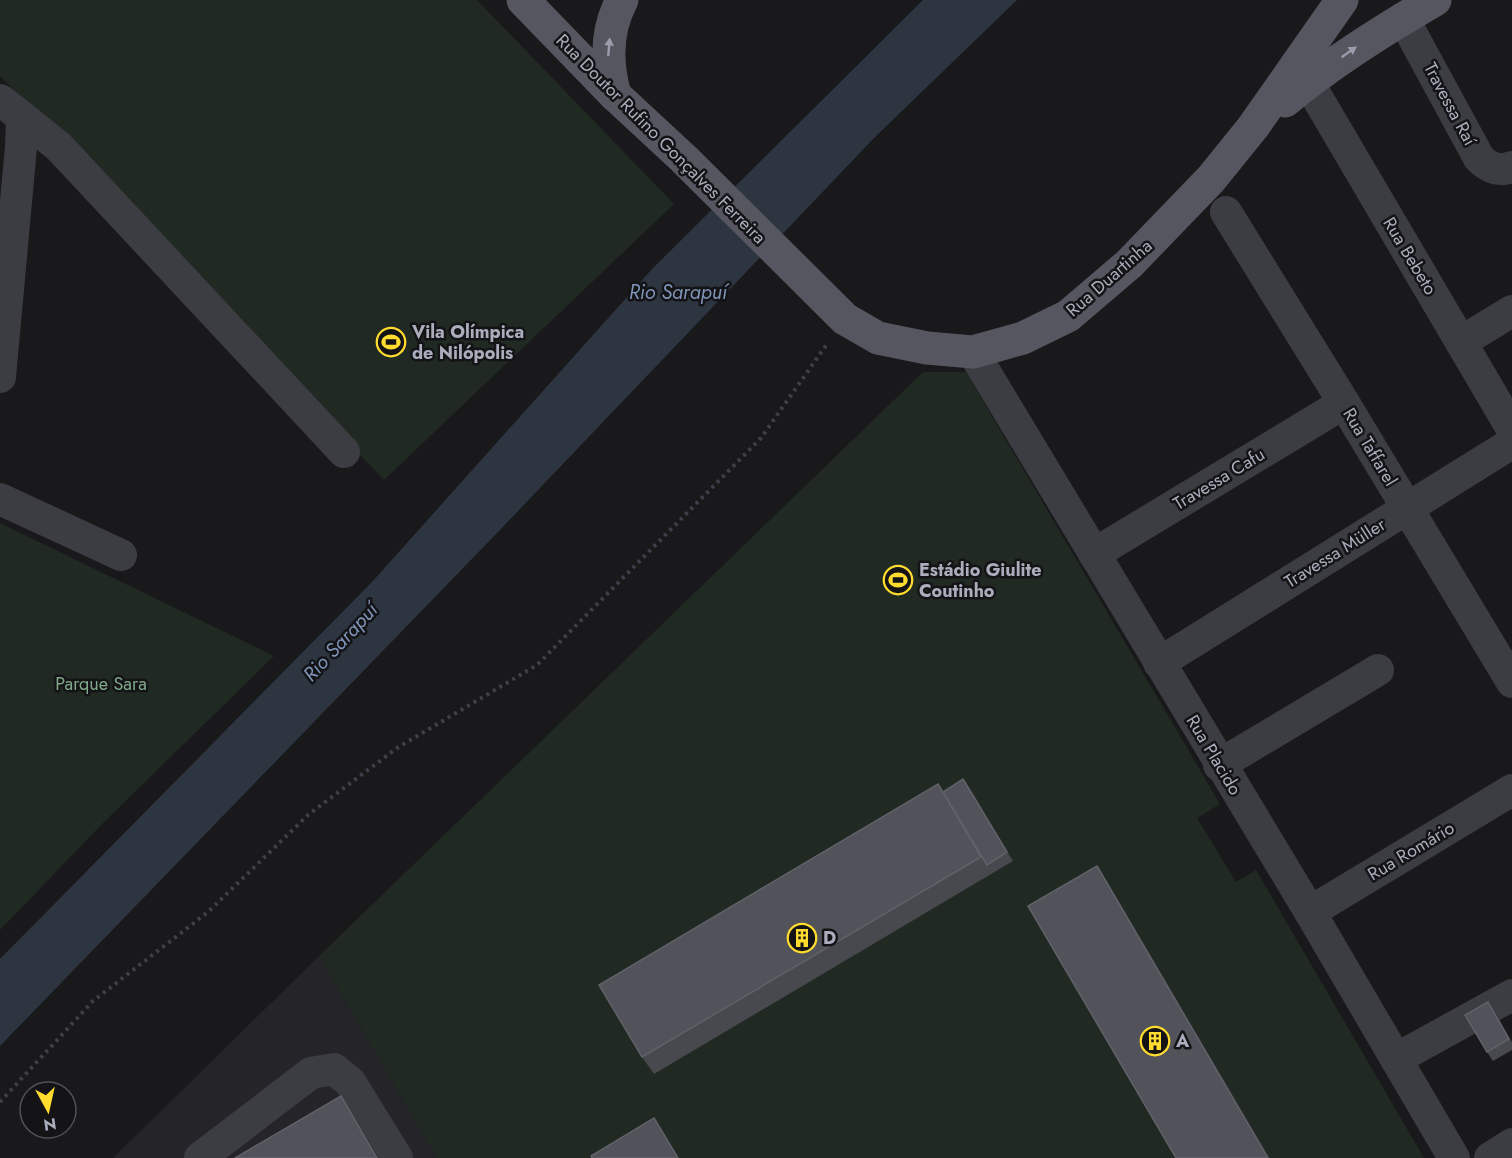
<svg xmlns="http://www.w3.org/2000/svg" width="1512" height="1158" viewBox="0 0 1512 1158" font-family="Jost,sans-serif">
  <rect width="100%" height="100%" fill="#19191b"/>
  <!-- built -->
  <path fill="#252529" d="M319,956L437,1158H113Z"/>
  <!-- green -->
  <g fill="#202a23">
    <path d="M0,0H477L674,204L384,480L0,76Z"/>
    <path d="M923,372H966L1220,804L1197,818L1236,882L1256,870L1424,1158H437L319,956Z"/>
    <path d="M0,523L274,656L104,822L0,930Z"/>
  </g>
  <!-- water -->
  <path fill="#2d3541" d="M923,0H1017L875,137L498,532L0,1046V959L372,582L653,268Z"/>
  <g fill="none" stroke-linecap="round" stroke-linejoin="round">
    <!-- path -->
    <path stroke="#3f4048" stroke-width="4" stroke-dasharray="3 4.5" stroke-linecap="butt" d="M0,1102L93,1001L208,912L308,815L397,748L537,665L761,438L827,344"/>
    <!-- minor -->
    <g stroke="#3c3c43" stroke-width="32">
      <path d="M1403,18L1479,158C1489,168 1499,172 1512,167"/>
      <path d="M1308,82L1512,429"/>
      <path d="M0,100L22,117L21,147L0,377"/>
      <path d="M22,117L59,147L344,452"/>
      <path d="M1226,212L1344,403L1512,682"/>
      <path d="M1461,342L1512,311"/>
      <path d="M973,352L1310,912L1454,1158"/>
      <path d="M0,499L121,555"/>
      <path d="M1094,554L1344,403"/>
      <path d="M1159,663L1512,443"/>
      <path d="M1219,765L1378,670"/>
      <path d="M1310,912L1512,790"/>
      <path d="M1396,1059L1512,995"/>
      <path d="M200,1158L311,1073L334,1069L350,1082L397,1158"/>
      <path d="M1490,1158L1512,1144"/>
    </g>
    <!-- major -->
    <g stroke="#555660" stroke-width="33">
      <path d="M523,0L615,95L684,159L845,319L878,338L927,348L973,352L1023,338L1068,316L1129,264L1211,179L1253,127L1342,0"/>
      <path d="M615,95C606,63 606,30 622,0"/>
      <path d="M1285,101C1332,62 1383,30 1435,0"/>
    </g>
  </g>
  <!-- wall -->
  <g fill="#47494e">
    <path d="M963,779L1013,861L654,1074L642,1057L938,784L943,792Z"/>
    <path d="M1494,1011L1512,1042V1050L1493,1061L1487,1052Z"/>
  </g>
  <!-- shaded-wall -->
  <g fill="#303135">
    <path d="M963,779L970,788L1013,861L1007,852Z"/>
    <path d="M1097,866L1108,883L1270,1158H1268Z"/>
    <path d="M1488,1002L1494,1011L1512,1043L1509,1039Z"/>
    <path d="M341,1096L352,1113L379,1158H377Z"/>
    <path d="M654,1118L665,1135L679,1158H678Z"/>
  </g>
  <!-- building -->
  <g fill="#52535a" stroke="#606169" stroke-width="1.5">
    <path d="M963,779L1007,852L987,865L943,792Z"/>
    <path d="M938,784L981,857L642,1057L599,985Z"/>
    <path d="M1097,866L1268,1158H1176L1028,906Z"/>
    <path d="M1488,1002L1509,1039L1487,1052L1465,1015Z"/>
    <path d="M341,1096L377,1158H235Z"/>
    <path d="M654,1118L678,1158H592L591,1156Z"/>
  </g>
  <!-- one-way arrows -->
  <defs><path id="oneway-solid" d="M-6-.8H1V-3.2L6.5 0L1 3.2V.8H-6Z" transform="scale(1.5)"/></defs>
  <g fill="#999caa">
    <use href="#oneway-solid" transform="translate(609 47) rotate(-85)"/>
    <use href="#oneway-solid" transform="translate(1349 52) rotate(-35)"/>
  </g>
  <!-- icons -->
  <defs>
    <g id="stadium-ring" transform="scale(1.5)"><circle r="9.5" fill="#141417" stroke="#ffdc2d" stroke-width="1.5"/><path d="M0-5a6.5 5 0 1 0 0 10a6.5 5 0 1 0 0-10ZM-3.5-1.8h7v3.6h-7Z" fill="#ffdc2d"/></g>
    <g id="building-ring" transform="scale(1.5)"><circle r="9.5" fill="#141417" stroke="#ffdc2d" stroke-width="1.5"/><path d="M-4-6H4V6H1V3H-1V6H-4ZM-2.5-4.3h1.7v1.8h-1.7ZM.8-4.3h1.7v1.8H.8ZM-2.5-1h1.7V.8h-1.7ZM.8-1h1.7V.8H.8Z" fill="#ffdc2d"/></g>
  </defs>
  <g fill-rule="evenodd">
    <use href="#stadium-ring" x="391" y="342"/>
    <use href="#stadium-ring" x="898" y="580"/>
    <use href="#building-ring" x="802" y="938"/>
    <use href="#building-ring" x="1155" y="1041"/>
  </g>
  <g text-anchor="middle" stroke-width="5" stroke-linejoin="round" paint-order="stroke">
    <!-- street labels -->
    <g font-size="18" fill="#aaadbc" stroke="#141417">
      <text transform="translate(1450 104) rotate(62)" y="6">Travessa Raí</text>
      <text transform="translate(661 139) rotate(45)" y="6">Rua Doutor Rufino Gonçalves Ferreira</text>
      <text transform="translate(1410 256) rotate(59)" y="6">Rua Bebeto</text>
      <text transform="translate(1109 278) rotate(-41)" y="6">Rua Duartinha</text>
      <text transform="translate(1370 447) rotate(59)" y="6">Rua Taffarel</text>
      <text transform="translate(1219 479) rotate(-31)" y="6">Travessa Cafu</text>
      <text transform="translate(1335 553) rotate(-32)" y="6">Travessa Müller</text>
      <text transform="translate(1214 755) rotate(59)" y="6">Rua Placido</text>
      <text transform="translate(1411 851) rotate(-31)" y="6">Rua Romário</text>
    </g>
    <!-- poi labels -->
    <g font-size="18" font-weight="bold" fill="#aaadbc" stroke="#141417" text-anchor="start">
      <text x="412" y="338">Vila Olímpica<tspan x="412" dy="21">de Nilópolis</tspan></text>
      <text x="919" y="576">Estádio Giulite<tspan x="919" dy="21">Coutinho</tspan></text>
      <text x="823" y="944">D</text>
      <text x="1176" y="1047">A</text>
    </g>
    <!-- park labels -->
    <g font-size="18" fill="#80a889" stroke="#141417">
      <text x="101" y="690">Parque Sara</text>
    </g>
    <!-- water labels -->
    <g font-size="20" font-style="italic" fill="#7f94b9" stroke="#141417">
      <text x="678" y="299">Rio Sarapuí</text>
      <text transform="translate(340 642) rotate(-47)" y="7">Rio Sarapuí</text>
    </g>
  </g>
  <!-- north arrow -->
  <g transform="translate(48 1110) rotate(172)"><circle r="28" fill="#141417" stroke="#505159" stroke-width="1.5"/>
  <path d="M0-4.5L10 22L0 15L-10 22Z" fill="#ffdc2d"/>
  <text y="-9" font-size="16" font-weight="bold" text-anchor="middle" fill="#aaadbc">N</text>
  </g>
</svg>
